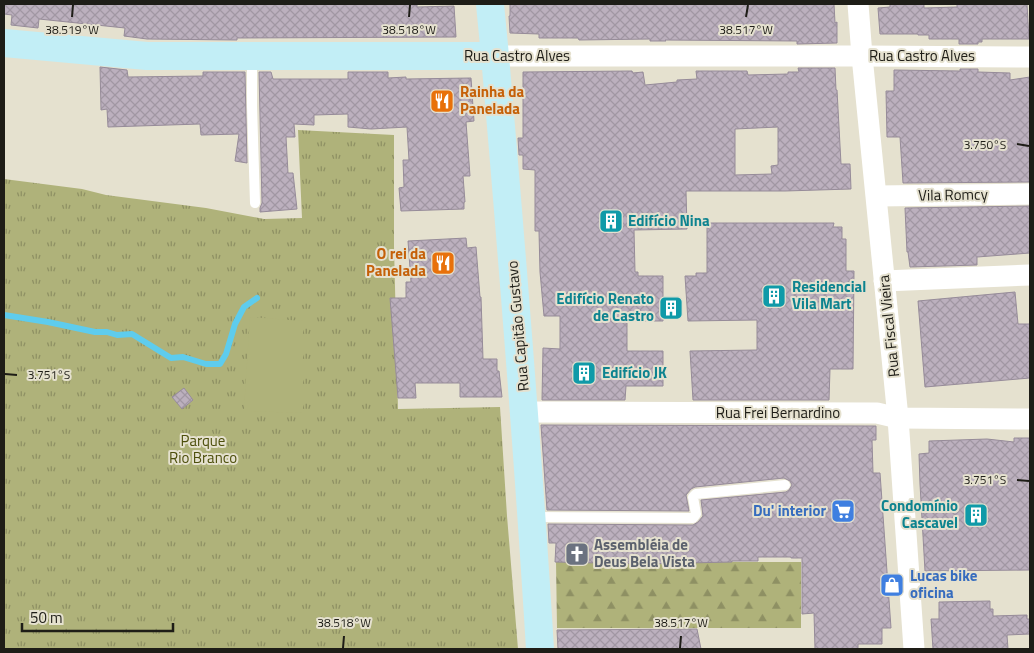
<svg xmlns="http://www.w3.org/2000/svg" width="1034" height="653" viewBox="0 0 1034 653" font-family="'Titillium Web',sans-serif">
  <defs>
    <pattern id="grass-tufts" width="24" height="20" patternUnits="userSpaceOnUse" patternTransform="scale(1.25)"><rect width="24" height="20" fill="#afb27a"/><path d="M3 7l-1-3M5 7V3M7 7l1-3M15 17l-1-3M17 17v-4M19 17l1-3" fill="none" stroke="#8e9063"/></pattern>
    <pattern id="forest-firs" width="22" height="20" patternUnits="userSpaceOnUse" patternTransform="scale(1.25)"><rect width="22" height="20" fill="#afb27a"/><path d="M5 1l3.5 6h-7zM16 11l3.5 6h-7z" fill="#8e9063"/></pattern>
    <pattern id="building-cross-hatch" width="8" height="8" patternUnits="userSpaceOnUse" patternTransform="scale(1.25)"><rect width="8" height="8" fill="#bcb0be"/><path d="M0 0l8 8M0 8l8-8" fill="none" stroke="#a197a3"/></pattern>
  </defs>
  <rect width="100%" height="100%" fill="#e5e1cf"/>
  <!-- grass -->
  <path fill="url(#grass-tufts)" d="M298,130L394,135V246L398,409L500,407L507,516L518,649H4V179L82,189L106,195L206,208L264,219L302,218Z"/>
  <!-- forest -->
  <path fill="url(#forest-firs)" d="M556,561L642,562H801V628H557Z"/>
  <!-- pitch -->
  <path fill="#afb27a" d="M250,317L303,321V413L250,411L249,410H244Z"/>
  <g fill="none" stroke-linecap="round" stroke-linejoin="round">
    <!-- stream -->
    <path stroke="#5ecced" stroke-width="6" d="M4,315L48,322L95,332H107L117,335L132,334L171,358L183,357L206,364H220L226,354L235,324L244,307L257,298"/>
  </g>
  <!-- building -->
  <g fill="url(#building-cross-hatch)" stroke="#968b99" fill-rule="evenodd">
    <path d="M4,4H390L417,5V7L454,6L456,37L237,38V40L147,39L124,36L125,28L39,19L38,28L11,25L12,15L4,14Z"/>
    <path d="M510,4H834L835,23L837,22V43L797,44V41L665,40L666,41H650V39L579,40L578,38H539V34L510,33L509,16H510Z"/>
    <path d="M890,4H924V8L957,7V4H1027L1029,39H982V42H978V44H959V39H929V35H918V34H880L878,8L890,7Z"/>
    <path d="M100,67L127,70L128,77L203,76V72H245L247,163L235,161L239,134L201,135L200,124L108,127L107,109L101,110Z"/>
    <path d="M798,68H835L836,90H837L841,164H850L851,189L785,191H686L687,229L634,230L635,272H638V276H663V321H627V351H663V386H626L625,400H542L543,348L560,349V316H544L540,272L539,231H535V170L523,169V155H519L518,138H523V72L632,71L633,73L643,72L645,85L677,82V80L697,79L696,71H747L748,75L788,74V72H799ZM778,127V165L771,166L772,174L735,175V129Z"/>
    <path d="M960,69H978V72L1010,73V80L1030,77V182L903,183L900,137H887L886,91H894V70L960,71Z"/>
    <path d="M259,72H271L273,79H348V72H388V78L406,77V79L471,78L474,121L466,122L470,176H463L465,202H464V209L401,211L399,188L404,187L403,160H409L407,127L371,129L348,127V114L314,115V125L294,124L295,137H286L288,173H293L297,209L260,212V208L262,203Z"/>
    <path d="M1030,206V253L977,257V265L910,267L908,252H907L905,208Z"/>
    <path d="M707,223H834L833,227H842V239H846V271H854L853,369H830L829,400H693L690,351L757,350V320L688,321L685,276H696V273H707Z"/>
    <path d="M466,238L467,248L476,247L480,297H481L483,359H497V371H499L502,397H460V383H415L416,398H398L390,298H406V282H411L408,241Z"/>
    <path d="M1015,292L1018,324H1030V378L925,387L918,301Z"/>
    <path d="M184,388L193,400L182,409L172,397Z"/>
    <path d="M541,425L876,426V440H872L873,473H880L891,628H882V644H858V649H815L814,613L802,614V558H791V557H758V561H732V562L643,564L555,562L556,543H549L548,524L693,525L698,522L703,516L701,500L786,492L789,490L792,485L790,481L784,478L695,487L691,489L686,495L689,511L547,510Z"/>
    <path d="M1014,438H1030V570L925,571L920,484L919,454L929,453V441L987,439L1014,442Z"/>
    <path d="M990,601V609H993V616L1027,615V619H1030V634L1007,635L1008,649H933L931,619H939V602Z"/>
    <path d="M697,629L701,649H558L557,630Z"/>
  </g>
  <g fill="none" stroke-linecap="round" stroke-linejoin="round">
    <!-- lane -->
    <g stroke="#fff" stroke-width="10">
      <path d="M252,56V106L255,203"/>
      <path d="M533,517L693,518L696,514L693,497L696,494L785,485"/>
    </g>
    <!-- street -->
    <g stroke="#fff" stroke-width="21">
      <path d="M858,4L862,56L898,418L914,649"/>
      <path d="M495,56H862L1030,57"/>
      <path d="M877,196L1030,194"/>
      <path d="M884,281L1030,275"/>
      <path d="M525,412L877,413L898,418L1030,419"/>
    </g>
    <!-- secondary -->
    <g stroke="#c2eef6" stroke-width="28">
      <path d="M490,4L495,56C512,253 528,451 540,649"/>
      <path d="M4,43L147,56H495"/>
    </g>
  </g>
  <!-- ticks -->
  <path fill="none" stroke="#1e1d17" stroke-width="2" d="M72,17L73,5M409,17L410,5M746,17L748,5M1017,144L1029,146M5,374L17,375M1017,480L1029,481M343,648L344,636M680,648L681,636"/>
  <!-- icons -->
  <defs>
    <g id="restaurant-square" transform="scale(1.25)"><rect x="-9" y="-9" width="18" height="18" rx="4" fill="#e8710a" stroke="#e5e1cf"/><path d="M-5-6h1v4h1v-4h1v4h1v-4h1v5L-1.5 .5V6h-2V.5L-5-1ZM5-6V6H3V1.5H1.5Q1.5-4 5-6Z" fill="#fff"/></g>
    <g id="building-square" transform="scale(1.25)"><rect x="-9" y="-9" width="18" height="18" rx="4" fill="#0f9aa8" stroke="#e5e1cf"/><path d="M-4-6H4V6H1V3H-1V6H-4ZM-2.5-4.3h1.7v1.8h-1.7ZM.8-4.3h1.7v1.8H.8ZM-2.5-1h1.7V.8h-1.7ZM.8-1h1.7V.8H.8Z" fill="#fff"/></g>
    <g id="supermarket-square" transform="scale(1.25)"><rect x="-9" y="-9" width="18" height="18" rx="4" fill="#3f7fe0" stroke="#e5e1cf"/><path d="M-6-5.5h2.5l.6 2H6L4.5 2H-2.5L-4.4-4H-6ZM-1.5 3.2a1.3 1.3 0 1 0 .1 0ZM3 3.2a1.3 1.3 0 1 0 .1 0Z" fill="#fff"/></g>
    <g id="church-square" transform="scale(1.25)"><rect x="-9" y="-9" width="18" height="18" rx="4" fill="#6b7280" stroke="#e5e1cf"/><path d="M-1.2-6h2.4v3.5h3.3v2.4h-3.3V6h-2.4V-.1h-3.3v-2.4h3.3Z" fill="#fff"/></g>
    <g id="shop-square" transform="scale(1.25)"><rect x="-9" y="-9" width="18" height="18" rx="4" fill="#3f7fe0" stroke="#e5e1cf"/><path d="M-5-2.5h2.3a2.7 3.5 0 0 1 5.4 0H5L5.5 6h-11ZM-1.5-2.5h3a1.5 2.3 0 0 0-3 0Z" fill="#fff"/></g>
  </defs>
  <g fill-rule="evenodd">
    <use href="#restaurant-square" x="442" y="101"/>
    <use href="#building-square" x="611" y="221"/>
    <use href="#restaurant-square" x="443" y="263"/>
    <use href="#building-square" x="774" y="296"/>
    <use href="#building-square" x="671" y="308"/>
    <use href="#building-square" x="584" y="373"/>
    <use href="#supermarket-square" x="843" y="511"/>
    <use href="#building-square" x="976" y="515"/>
    <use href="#church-square" x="577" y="554"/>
    <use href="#shop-square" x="892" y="585"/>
  </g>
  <g text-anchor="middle" stroke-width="4" stroke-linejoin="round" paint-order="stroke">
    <!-- street labels -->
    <g font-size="15" fill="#1e1d17" stroke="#e5e1cf">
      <text x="517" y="61">Rua Castro Alves</text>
      <text x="922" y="61">Rua Castro Alves</text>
      <text transform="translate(953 195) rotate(-1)" y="5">Vila Romcy</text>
      <text transform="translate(518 326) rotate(-95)" y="5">Rua Capitão Gustavo</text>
      <text transform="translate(889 326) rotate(-96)" y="5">Rua Fiscal Vieira</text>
      <text x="778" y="418">Rua Frei Bernardino</text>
    </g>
    <!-- food labels -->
    <g font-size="15" font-weight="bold" fill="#c56008" stroke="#e5e1cf" text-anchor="start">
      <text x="460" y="97">Rainha da<tspan x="460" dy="17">Panelada</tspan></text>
      <text x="426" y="259" text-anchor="end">O rei da<tspan x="426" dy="17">Panelada</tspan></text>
    </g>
    <!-- culture labels -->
    <g font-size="15" font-weight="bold" fill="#0d838f" stroke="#e5e1cf" text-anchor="start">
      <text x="628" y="226">Edifício Nina</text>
      <text x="792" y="292">Residencial<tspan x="792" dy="17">Vila Mart</tspan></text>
      <text x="654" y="304" text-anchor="end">Edifício Renato<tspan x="654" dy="17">de Castro</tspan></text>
      <text x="602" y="378">Edifício JK</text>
      <text x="958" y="511" text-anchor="end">Condomínio<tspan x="958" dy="17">Cascavel</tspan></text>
    </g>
    <!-- park labels -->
    <g font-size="15" fill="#4d4f0c" stroke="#e5e1cf">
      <text x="203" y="446">Parque<tspan x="203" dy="17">Rio Branco</tspan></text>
    </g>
    <!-- shop labels -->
    <g font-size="15" font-weight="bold" fill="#366cbe" stroke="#e5e1cf" text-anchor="end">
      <text x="826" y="516">Du' interior</text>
      <text x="910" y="581" text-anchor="start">Lucas bike<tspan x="910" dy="17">oficina</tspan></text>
    </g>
    <!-- worship labels -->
    <g font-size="15" font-weight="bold" fill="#5b616d" stroke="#e5e1cf" text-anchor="start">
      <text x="594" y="550">Assembléia de<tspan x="594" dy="17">Deus Bela Vista</tspan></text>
    </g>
  </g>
  <g font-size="12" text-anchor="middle" fill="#1e1d17" stroke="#e5e1cf" stroke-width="4" stroke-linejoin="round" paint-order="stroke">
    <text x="72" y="34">38.519°W</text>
    <text x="409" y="34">38.518°W</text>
    <text x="746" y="34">38.517°W</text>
    <text x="985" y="149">3.750°S</text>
    <text x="49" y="379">3.751°S</text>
    <text x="985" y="484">3.751°S</text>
    <text x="344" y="627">38.518°W</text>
    <text x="681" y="627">38.517°W</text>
  </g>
  <!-- border -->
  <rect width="1034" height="653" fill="none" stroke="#1e1d17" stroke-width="10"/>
  <!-- scale -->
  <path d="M22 623v8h151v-8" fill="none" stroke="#1e1d17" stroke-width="2.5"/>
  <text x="30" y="623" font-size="15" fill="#1e1d17" stroke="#e5e1cf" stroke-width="4" paint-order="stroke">50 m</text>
</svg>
